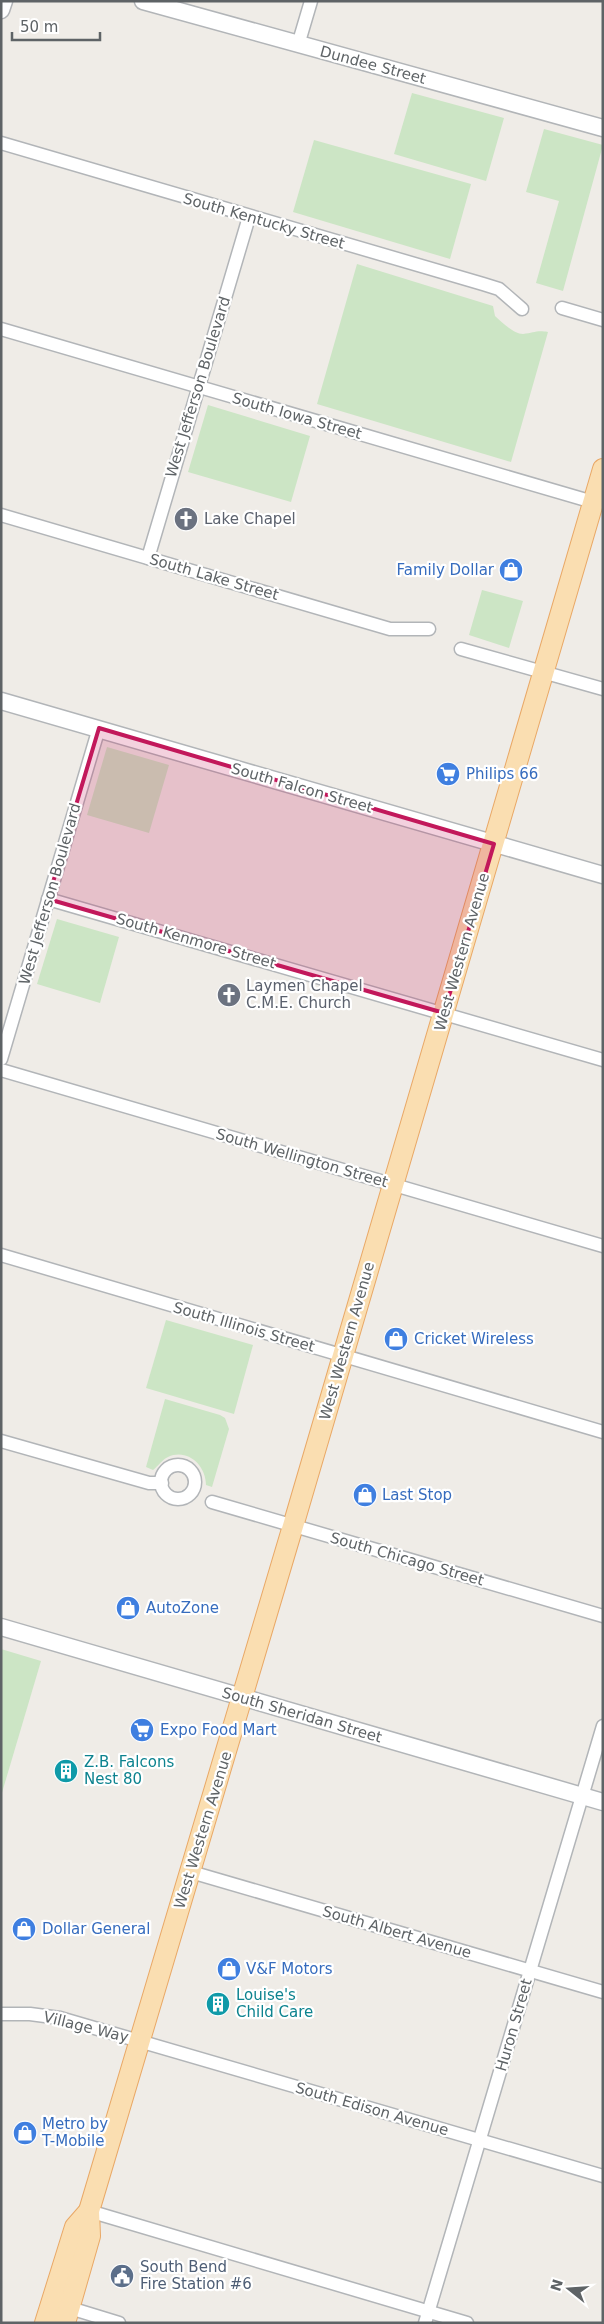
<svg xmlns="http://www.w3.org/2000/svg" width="604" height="2324" viewBox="0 0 604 2324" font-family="'DejaVu Sans',sans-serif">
  <rect width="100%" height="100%" fill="#efece7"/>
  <!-- green -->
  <g fill="#cce5c5">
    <path d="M412,93L504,118L486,181L394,154Z"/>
    <path d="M544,129L603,145L563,291L536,283L559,201L526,192Z"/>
    <path d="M314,140L471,184L450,259L293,212Z"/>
    <path d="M357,264L493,306L495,316C502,322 513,334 523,334C534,333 536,330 548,332L511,462L317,404Z"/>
    <path d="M208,405L310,436L291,502L188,472Z"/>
    <path d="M482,590L523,601L509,648L469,635Z"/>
    <path d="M107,747L169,765L149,833L87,815Z"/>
    <path d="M57,919L119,937L100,1003L37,984Z"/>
    <path d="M166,1320L253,1345L234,1414L146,1388Z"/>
    <path d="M165,1399L220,1415L225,1418L229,1429L212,1487L206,1485C206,1466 188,1448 168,1457C163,1459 158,1466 153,1470L146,1467Z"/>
    <path d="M1,1649L41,1661L1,1796Z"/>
  </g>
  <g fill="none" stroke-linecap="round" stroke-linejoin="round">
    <!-- minor casing -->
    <g stroke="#b2b5b8" stroke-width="15">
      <g id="minor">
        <path d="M298,45L311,1"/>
        <path d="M1,143L483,284L499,289L522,309"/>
        <path d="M562,308L603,320"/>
        <path d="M1,329L593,502"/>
        <path d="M1,515L390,629H429"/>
        <path d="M148,558L249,217"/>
        <path d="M461,649L603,689"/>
        <path d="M48,899L603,1060"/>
        <path d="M1,1059L99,728"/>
        <path d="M1,1070L603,1246"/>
        <path d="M1,1255L603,1432"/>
        <path d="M1,1441L149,1483H162"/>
        <circle cx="178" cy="1482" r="17"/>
        <path d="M212,1502L603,1616"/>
        <path d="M191,1872L603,1992"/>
        <path d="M1,2014H30L60,2018L603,2176"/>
        <path d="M89,2211L467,2323"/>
        <path d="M70,2308L119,2323"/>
        <path d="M425,2323L603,1726"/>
      </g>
    </g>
    <!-- tertiary casing -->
    <g stroke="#b2b5b8" stroke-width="19">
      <g id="tertiary">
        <path d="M143,1L603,128"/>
        <path d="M1,10L4,1"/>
        <path d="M1,701L603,875"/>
        <path d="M1,1627L603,1802"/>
      </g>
    </g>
    <!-- primary casing -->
    <g stroke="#e9a866" stroke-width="22">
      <g id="primary">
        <path d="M45,2323L75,2227L89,2211"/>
        <path d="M65,2323L90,2236L89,2211L293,1526L603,469"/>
      </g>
    </g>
    <!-- minor -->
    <use href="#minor" stroke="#fff" stroke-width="12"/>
    <!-- tertiary -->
    <use href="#tertiary" stroke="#fff" stroke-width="16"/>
    <!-- primary -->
    <use href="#primary" stroke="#fadeb1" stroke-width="20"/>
  </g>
  <!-- marked area -->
  <path fill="#c2185b" fill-opacity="0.2" stroke="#c2185b" stroke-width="4" stroke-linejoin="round" d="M99,728L494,844L444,1013L48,899Z"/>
  <!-- icons -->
  <defs>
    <g id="church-disc" transform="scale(1.25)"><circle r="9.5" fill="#6b7280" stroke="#fff"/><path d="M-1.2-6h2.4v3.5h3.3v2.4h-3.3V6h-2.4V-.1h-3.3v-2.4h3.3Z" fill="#fff"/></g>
    <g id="shop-disc" transform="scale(1.25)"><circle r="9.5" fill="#3f7fe0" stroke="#fff"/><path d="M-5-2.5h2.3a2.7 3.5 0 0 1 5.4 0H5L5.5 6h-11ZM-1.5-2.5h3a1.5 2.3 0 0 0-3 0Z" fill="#fff"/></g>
    <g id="supermarket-disc" transform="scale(1.25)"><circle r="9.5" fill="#3f7fe0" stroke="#fff"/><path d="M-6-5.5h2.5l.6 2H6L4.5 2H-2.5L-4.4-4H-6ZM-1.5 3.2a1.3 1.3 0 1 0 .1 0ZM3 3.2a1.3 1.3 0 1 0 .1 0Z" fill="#fff"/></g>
    <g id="building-disc" transform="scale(1.25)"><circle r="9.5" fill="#0f9aa8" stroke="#fff"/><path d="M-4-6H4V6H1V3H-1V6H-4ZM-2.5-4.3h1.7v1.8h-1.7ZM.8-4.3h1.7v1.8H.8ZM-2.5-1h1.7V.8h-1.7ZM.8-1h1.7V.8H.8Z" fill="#fff"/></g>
    <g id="civic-disc" transform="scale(1.25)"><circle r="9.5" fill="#5c6f8a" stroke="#fff"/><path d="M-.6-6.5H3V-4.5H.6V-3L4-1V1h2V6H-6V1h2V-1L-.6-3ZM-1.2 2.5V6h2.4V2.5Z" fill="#fff"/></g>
  </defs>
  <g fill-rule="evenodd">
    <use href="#church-disc" x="186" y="519"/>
    <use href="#shop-disc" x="511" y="570"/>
    <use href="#supermarket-disc" x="448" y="774"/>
    <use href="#church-disc" x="229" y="995"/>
    <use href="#shop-disc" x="396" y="1339"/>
    <use href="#shop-disc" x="365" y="1495"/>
    <use href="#shop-disc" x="128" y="1608"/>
    <use href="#supermarket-disc" x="142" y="1730"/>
    <use href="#building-disc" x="66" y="1771"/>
    <use href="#shop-disc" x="24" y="1929"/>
    <use href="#shop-disc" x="229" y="1969"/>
    <use href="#building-disc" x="218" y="2004"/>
    <use href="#shop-disc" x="25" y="2133"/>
    <use href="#civic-disc" x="122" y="2276"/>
  </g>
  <g text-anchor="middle" stroke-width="4.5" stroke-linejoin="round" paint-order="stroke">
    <!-- street labels -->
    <g font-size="15" fill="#5e6366" stroke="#fff">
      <text transform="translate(373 65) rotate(15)" y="5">Dundee Street</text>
      <text transform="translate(264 221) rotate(16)" y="5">South Kentucky Street</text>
      <text transform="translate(198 387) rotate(-73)" y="5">West Jefferson Boulevard</text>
      <text transform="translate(297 416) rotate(16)" y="5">South Iowa Street</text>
      <text transform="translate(214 577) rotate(16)" y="5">South Lake Street</text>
      <text transform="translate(302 788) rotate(16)" y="5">South Falcon Street</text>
      <text transform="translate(50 894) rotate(-74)" y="5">West Jefferson Boulevard</text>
      <text transform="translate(196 941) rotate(16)" y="5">South Kenmore Street</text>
      <text transform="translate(462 952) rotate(-74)" y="5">West Western Avenue</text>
      <text transform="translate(302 1158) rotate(16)" y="5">South Wellington Street</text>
      <text transform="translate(244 1327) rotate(16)" y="5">South Illinois Street</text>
      <text transform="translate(347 1341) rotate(-74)" y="5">West Western Avenue</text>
      <text transform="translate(407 1559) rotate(16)" y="5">South Chicago Street</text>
      <text transform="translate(302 1715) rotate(16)" y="5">South Sheridan Street</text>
      <text transform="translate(203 1830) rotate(-73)" y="5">West Western Avenue</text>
      <text transform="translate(397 1932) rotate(16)" y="5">South Albert Avenue</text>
      <text transform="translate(514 2025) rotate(-74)" y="5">Huron Street</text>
      <text transform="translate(86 2027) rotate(14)" y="5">Village Way</text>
      <text transform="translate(372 2109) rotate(16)" y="5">South Edison Avenue</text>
    </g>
    <!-- worship labels -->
    <g font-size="15" fill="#5b616d" stroke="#fff" text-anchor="start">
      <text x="204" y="524">Lake Chapel</text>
      <text x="246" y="991">Laymen Chapel<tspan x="246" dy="17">C.M.E. Church</tspan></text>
    </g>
    <!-- shop labels -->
    <g font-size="15" fill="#366cbe" stroke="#fff" text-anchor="start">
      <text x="494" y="575" text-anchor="end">Family Dollar</text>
      <text x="466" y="779">Philips 66</text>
      <text x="414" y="1344">Cricket Wireless</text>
      <text x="382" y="1500">Last Stop</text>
      <text x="146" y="1613">AutoZone</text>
      <text x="160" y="1735">Expo Food Mart</text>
      <text x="42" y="1934">Dollar General</text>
      <text x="246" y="1974">V&amp;F Motors</text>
      <text x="42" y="2129">Metro by<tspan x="42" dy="17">T-Mobile</tspan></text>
    </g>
    <!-- culture labels -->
    <g font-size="15" fill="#0d838f" stroke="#fff" text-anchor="start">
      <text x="84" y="1767">Z.B. Falcons<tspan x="84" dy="17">Nest 80</tspan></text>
      <text x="236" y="2000">Louise's<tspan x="236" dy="17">Child Care</tspan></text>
    </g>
    <!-- service labels -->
    <g font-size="15" fill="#4e5e75" stroke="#fff" text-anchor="start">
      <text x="140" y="2272">South Bend<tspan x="140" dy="17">Fire Station #6</tspan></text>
    </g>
  </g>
  <!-- border -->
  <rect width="604" height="2324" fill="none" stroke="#5e6366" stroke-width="5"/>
  <!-- north arrow -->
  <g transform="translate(569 2289) rotate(287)" stroke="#ffffff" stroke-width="4" paint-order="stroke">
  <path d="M0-4L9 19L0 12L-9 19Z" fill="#5e6366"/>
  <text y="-8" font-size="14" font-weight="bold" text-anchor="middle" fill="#5e6366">N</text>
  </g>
  <!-- scale -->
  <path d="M12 32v8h88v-8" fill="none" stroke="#5e6366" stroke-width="2.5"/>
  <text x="20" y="32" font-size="15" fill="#5e6366" stroke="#ffffff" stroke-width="4" paint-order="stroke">50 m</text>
</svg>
